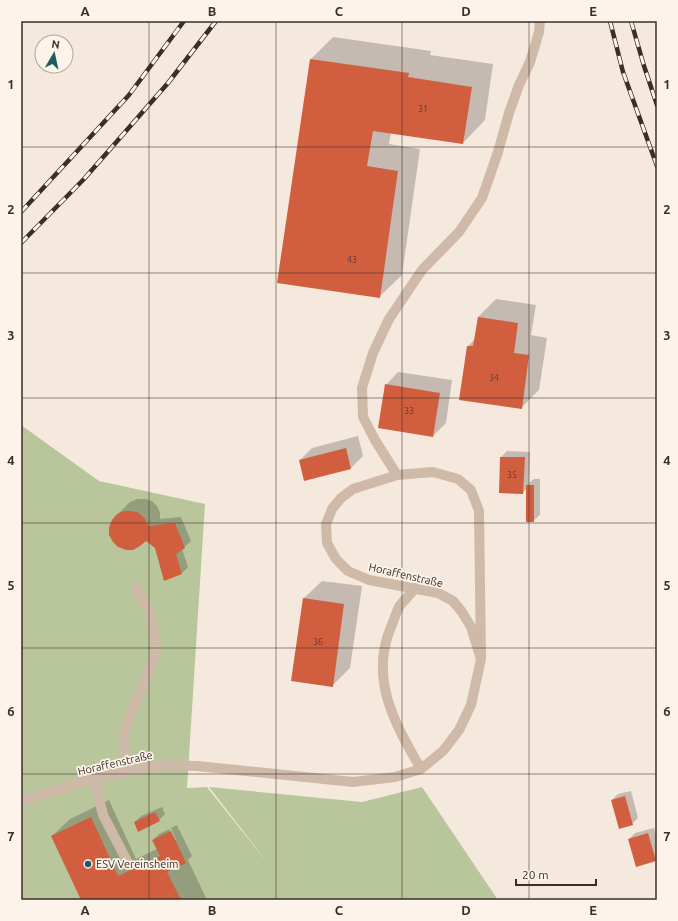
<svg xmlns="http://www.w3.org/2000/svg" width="678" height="921" viewBox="0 0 678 921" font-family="Ubuntu,sans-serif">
  <rect width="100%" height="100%" fill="#f5e9de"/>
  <!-- green -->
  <path fill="#b9c69c" d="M21,425L99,481L205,504L187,788L207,787L270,866L209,787L362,802L422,787L498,900H21Z"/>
  <!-- shadow -->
  <g fill="#0003">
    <path d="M333,37L431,51L430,55L493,64L485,120L463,143L391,133L389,144L420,149L402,275L379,297L311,59Z"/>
    <path d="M496,299L536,305L531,335L547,338L539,390L521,408L468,346L475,339L478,317Z"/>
    <path d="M398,372L452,380L446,423L433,436L386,385Z"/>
    <path d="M358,436L363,456L351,468L300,460L312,448Z"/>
    <path d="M507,451L530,452L529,483L534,479H540V515L533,521L527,488L523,493L501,457Z"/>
    <path d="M137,499H145L152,501L157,506L160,513V519L181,517L191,541L182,549L188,567L182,573L165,580L155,547L146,540L112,520L130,502Z"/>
    <path d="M322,581L362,586L350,668L332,686L304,598Z"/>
    <path d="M631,791L638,818L632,824L612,800L618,794Z"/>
    <path d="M109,800L136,859L157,849L153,840L159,834L169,829L174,840H176L171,828L177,825L192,856L188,860L207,900H82L52,836L70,819Z"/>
    <path d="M162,807L165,814L159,820L135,822L141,816Z"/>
    <path d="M654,828L657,837V859L656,860L629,839L635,833Z"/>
  </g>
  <!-- building -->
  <g fill="#d15f3f">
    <path d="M310,59L409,73L408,77L472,87L463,144L373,131L367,166L398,171L380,298L277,283Z"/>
    <path d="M478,317L518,323L514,353L529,355L522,409L459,400L467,346H473Z"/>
    <path d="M385,384L440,393L433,437L378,428Z"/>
    <path d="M346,448L351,469L304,481L299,460Z"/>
    <path d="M500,457H525L523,494L499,493Z"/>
    <rect x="526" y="485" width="8" height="37"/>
    <path d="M124,511H132L139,513L145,519L148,526L175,523L185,548L176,554L182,574L164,581L155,548L146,541L140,546L133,550H126L118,547L113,542L109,535V527L112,520L117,514Z"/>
    <path d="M303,598L344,604L333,687L291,681Z"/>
    <path d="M625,796L633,825L619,829L611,800Z"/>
    <path d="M155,812L160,821L138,832L134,822Z"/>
    <path d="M91,817L118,876L160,856L152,840L171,831L186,863L167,872L181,900H81L51,836Z"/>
    <path d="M648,833L656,861L636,867L628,839Z"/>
  </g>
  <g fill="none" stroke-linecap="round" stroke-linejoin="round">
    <!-- minor -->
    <g stroke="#cfb9a8" stroke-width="10">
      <path d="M397,475L375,440L363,417L362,388L373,353L389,319L422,270L459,232L482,198L498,152L509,113L519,85L530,62L539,32L540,21"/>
      <path d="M415,588C410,595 404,600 399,607C396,613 394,620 391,627C369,679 395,724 421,769"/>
      <path d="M129,770L124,751V734L129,718L155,656L156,641L149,610L136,587"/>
      <path d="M94,778L103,815L127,861"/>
      <path d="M21,801L94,778L162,765L197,766L353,782L395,777L421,769L443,751L459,730L471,705L481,659L479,511L471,490L458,479L433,472L397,475L353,489L341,498L332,509L326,524L327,543L336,559L348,571L369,580L438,593L453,601L462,612L471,627L481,659"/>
    </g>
    <!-- rail casing -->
    <g stroke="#3b2e29" stroke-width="4.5">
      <g id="rail">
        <path d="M610,21L623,72L657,166"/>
        <path d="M631,21L644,66L657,105"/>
        <path d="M21,212L129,95L184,21"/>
        <path d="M21,243L84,179L168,83L216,21"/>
      </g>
    </g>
    <!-- rail -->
    <use href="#rail" stroke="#fcf4eb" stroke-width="3" stroke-dasharray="9" stroke-linecap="butt"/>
  </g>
  <!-- grid -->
  <path fill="none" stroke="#3b2e29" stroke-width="1" stroke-opacity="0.55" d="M149,21V900M276,21V900M402,21V900M529,21V900M21,147H657M21,273H657M21,398H657M21,523H657M21,648H657M21,774H657"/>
  <!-- markers -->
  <circle fill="#1a5e61" stroke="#fcf4eb" stroke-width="1.5" cx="88" cy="864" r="4"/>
  <g text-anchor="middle" stroke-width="3.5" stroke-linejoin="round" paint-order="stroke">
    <!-- number labels -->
    <g font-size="9" fill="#603a2e">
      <text x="423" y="112">31</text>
      <text x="352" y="263">43</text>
      <text x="494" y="381">34</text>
      <text x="409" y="414">33</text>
      <text x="512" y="478">35</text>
      <text x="318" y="645">36</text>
    </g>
    <!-- street labels -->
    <g font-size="11" fill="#3b2e29" stroke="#fcf4eb">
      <text transform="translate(406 575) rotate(13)" y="4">Horaffenstraße</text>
      <text transform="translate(115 763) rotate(-13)" y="4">Horaffenstraße</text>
    </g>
    <!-- poi labels -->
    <g font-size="11" fill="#3b2e29" stroke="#fcf4eb" text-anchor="start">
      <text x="96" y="868">ESV Vereinsheim</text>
    </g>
  </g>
  <!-- border -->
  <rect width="678" height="921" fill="none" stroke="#fcf4eb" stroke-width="44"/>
  <!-- north arrow -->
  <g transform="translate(54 54) rotate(9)"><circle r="19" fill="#fcf4eb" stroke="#afa59d"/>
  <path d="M0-3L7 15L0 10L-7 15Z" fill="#1a5e61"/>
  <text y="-6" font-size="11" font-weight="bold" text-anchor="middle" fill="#3b2e29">N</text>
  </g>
  <!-- scale -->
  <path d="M516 879v6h80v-6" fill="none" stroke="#3b2e29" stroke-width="2"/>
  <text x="522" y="879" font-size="12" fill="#3b2e29" stroke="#fcf4eb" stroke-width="3" paint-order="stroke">20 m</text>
  <rect x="22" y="22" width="634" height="877" fill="none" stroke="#3b2e29" stroke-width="1.5"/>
  <g font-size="13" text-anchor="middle" font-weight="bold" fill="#3b2e29">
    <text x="85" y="16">A</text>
    <text x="212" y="16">B</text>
    <text x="339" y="16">C</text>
    <text x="466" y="16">D</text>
    <text x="593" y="16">E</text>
    <text x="11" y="89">1</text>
    <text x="667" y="89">1</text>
    <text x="11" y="214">2</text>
    <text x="667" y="214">2</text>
    <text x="11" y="340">3</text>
    <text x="667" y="340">3</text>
    <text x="11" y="465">4</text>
    <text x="667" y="465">4</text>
    <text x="11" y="590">5</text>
    <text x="667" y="590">5</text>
    <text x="11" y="716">6</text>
    <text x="667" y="716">6</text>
    <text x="11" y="841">7</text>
    <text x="667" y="841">7</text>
    <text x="85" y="915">A</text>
    <text x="212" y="915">B</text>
    <text x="339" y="915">C</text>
    <text x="466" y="915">D</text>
    <text x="593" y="915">E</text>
  </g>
</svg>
